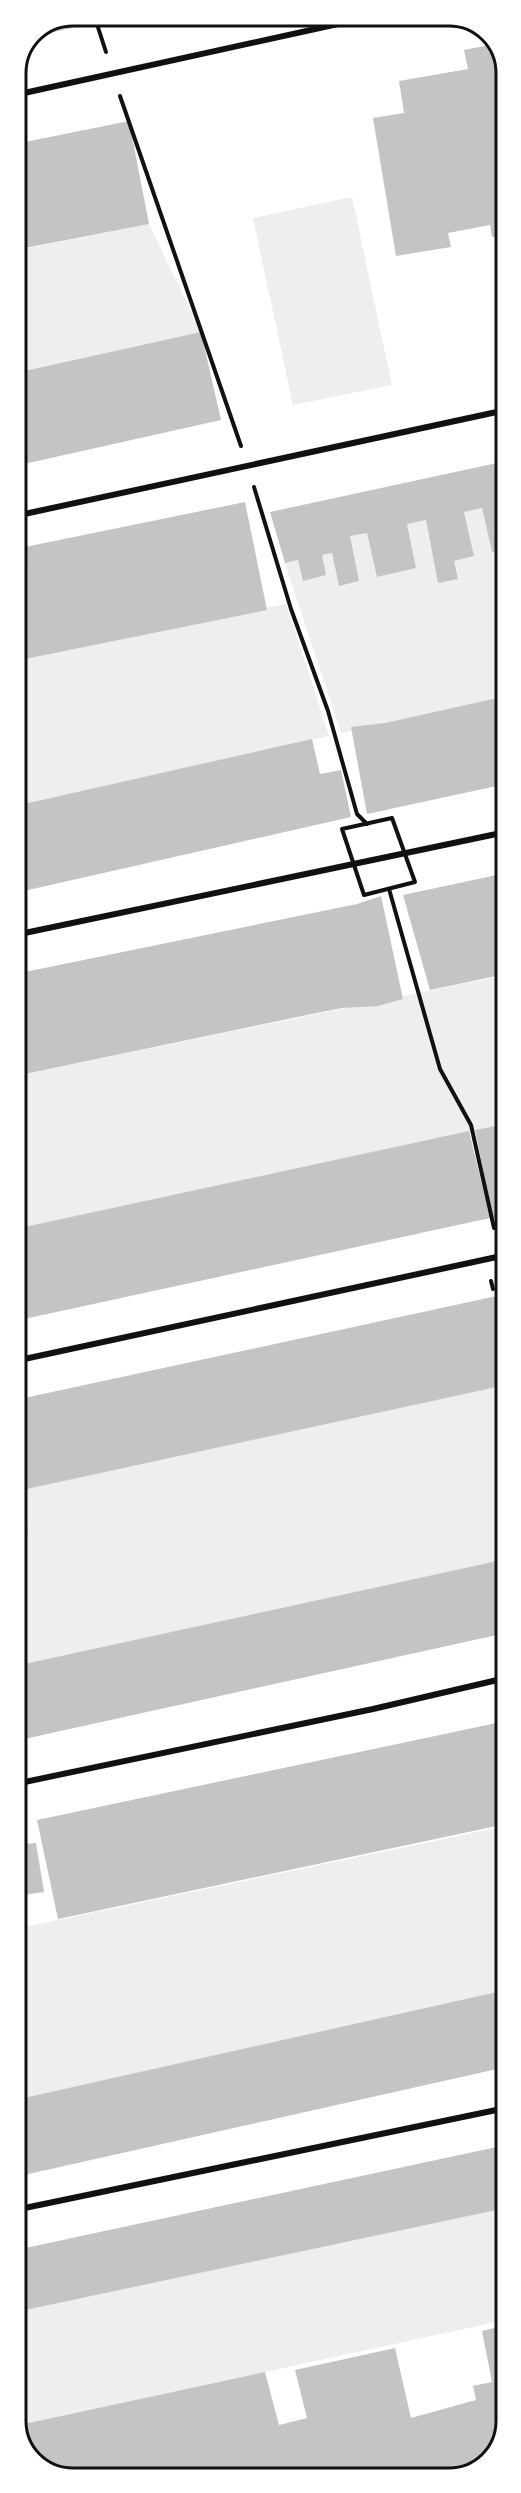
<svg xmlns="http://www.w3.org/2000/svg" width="521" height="2493" viewBox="0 0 521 2493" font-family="Arial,sans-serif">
  <rect width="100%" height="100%" fill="#fff"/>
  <!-- green -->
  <g fill="#eee">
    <path d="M352,197L392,385L293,405L253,218Z"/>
    <path d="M149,224L201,332L15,373V251Z"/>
    <path d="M482,508L492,552L506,549V696L341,733L285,563L298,560L304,580L325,575L322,555L332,553L339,585L358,581L350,536L367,533L377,577L416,568L407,524L426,520L438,582L454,561L474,556L464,512Z"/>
    <path d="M286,604L329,736L15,806V660Z"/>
    <path d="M506,975V1124L15,1229V1076Z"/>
    <path d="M506,1385V1559L15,1666V1531L27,1489Z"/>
    <path d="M506,1826V1996L15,2101V1929Z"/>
    <path d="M506,2208V2320L24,2424L35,2463L16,2428V2312Z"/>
  </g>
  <!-- building -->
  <g fill="#c4c4c4">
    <path d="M73,15H89L91,24L30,37L32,32Z"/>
    <path d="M96,15H126V16L98,23Z"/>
    <path d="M495,44L505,65V235L492,237L490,225L448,233L451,247L396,256L373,118L404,113L399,81L468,69L464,50Z"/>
    <path d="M129,121L149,224L15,250V144Z"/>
    <path d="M201,332L221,420L15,466V373Z"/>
    <path d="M506,461V549L492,552L482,508L464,512L474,556L454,561L458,579L438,583L426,520L407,524L416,568L377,577L367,533L350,536L359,581L339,586L332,553L322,555L326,575L303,581L298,560L285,563L270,512Z"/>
    <path d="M245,502L267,610L15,661V549Z"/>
    <path d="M506,696V784L367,814L351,727L385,723Z"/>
    <path d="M312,739L320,774L341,770L351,817L15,893V806Z"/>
    <path d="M506,873V974L430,990L403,895Z"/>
    <path d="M381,896L403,999L378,1006L342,1008L307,1015L15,1076V974L357,904Z"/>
    <path d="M506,1124V1215L493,1218L475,1130Z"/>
    <path d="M469,1131L490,1218L15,1321V1229Z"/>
    <path d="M506,1294V1385L27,1489L15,1439V1400Z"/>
    <path d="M15,1480L28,1531L15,1534Z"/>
    <path d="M506,1559V1633L15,1741V1666Z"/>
    <path d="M506,1721V1824L58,1919L37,1820Z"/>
    <path d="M36,1843L44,1892L15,1896V1845Z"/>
    <path d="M506,1990V2067L15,2177V2100Z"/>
    <path d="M506,2145V2208L16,2312V2250Z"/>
    <path d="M506,2325V2421L492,2458L456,2477L65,2478L35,2463L24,2424L265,2372L279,2425L307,2418L295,2370L395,2348L411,2418L476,2400L473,2386L492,2382L482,2331Z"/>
    <path d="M16,2400L21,2417L16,2418Z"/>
  </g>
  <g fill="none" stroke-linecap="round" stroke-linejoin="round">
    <!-- path -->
    <g stroke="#111" stroke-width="4">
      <path d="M94,15L106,52"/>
      <path d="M120,96L241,446"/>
      <path d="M254,487L291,609L328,711L357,814L367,824"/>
      <path d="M392,818L415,882L364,895L342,829Z"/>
      <path d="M389,889L440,1069L471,1125L494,1228"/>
      <path d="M491,1281L493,1289"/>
    </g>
    <!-- minor -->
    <g stroke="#111" stroke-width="6">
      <path d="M15,95L379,15"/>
      <path d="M15,516L506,410"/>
      <path d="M15,935L506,832"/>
      <path d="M15,1361L506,1255"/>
      <path d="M15,1784L373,1709L506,1678"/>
      <path d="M15,2210L506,2108"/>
    </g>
  </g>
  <!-- crop -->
  <path d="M0 0H521V2493H0ZM73 26H449A47 47 0 0 1 496 73V2421A47 47 0 0 1 449 2468H73A47 47 0 0 1 26 2421V73A47 47 0 0 1 73 26Z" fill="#fff" fill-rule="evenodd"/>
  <path fill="none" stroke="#111" stroke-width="3" d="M73 26H449A47 47 0 0 1 496 73V2421A47 47 0 0 1 449 2468H73A47 47 0 0 1 26 2421V73A47 47 0 0 1 73 26Z"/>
</svg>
